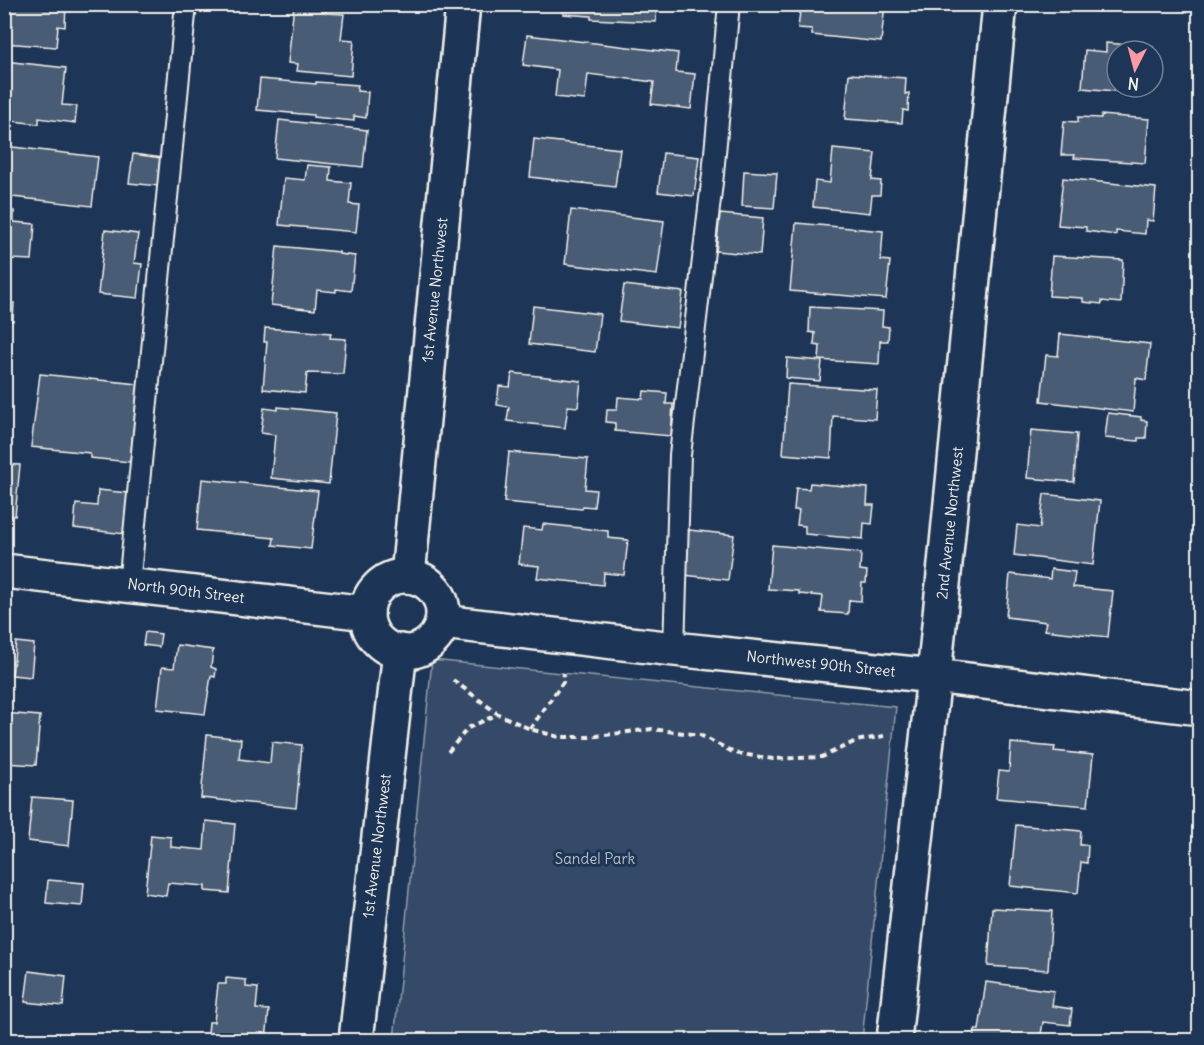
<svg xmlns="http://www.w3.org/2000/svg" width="1204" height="1045" viewBox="0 0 1204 1045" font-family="Delius,sans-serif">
  <rect width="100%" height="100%" fill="#1d3557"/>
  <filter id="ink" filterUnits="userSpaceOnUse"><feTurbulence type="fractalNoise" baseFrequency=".0167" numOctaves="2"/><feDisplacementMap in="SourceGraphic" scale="12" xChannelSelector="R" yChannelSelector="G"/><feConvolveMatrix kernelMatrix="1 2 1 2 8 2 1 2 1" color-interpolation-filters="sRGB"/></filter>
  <g filter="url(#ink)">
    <!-- park -->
    <path fill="#354a67" stroke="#949ea8" stroke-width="1.5" d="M432,660L896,707L862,1040H394Z"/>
    <!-- building -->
    <g fill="#485b74" stroke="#f4f1e8" stroke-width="1.5">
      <path d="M4,4H66L65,27L58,26L56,47L4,43Z"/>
      <path d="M294,4L326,5V13L344,14L341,39L354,40L351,76L297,71L298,64L288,63Z"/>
      <path d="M563,4H657L656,22L591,19V16L563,14Z"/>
      <path d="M801,4H885L881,42L812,35V29L798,28Z"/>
      <path d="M527,35L678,53L676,72L695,74L691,109L651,104L654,82L588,74L585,100L555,97L558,70L523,65Z"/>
      <path d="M1106,43L1153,47L1152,51H1117V87H1149L1148,94L1082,88L1085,50L1106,52Z"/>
      <path d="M4,61L66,68L62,105L77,106L75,123L39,118V124L4,120Z"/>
      <path d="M849,74L906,78L905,94L909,93L908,111L903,110L902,123L845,119Z"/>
      <path d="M260,79L316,84V82L358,85L357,91L368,92L366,118L354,116V121L313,117V115L257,110Z"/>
      <path d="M1101,115L1149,119L1145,163L1074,158L1075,155H1061L1064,121L1078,122V117L1101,118Z"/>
      <path d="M279,120L367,130L363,167L275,158Z"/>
      <path d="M534,139L620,149L615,187L530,177Z"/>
      <path d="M4,146L98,157L92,206L4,196Z"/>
      <path d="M833,149L875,153L872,180L881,181L880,195H872L870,213L813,207L815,181L830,183Z"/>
      <path d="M663,153L699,157L694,196L658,192Z"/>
      <path d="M133,154L162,158L159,186L129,183Z"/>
      <path d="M307,165L331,167L330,181L351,183L349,204L359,205L356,232L279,225L284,178L305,180Z"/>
      <path d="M744,171L777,173L774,208L742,206Z"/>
      <path d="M1063,178L1156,188L1153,221L1146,220L1145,234L1116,231V235L1086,231V227L1058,225Z"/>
      <path d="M571,210L664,221L657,275L565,264Z"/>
      <path d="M4,211H14V222L35,224L32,260L10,259L9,280H4Z"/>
      <path d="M720,214L763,218L760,255L716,251Z"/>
      <path d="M796,223L883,231L881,260L890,261L886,299L790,291Z"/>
      <path d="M105,230L138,234L134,263L142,264L138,298L98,294Z"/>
      <path d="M277,246L339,252V254L355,256L351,291L336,289V292L317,290L315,310L271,305Z"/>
      <path d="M1052,256L1123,260L1121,303L1102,301V304L1083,302V298L1049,296Z"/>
      <path d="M624,285L683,292L678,328L619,321Z"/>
      <path d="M4,303H14L13,321L4,320Z"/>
      <path d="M533,306L600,314L595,352L529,344Z"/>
      <path d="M810,307L883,311L882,326L889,327L888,341H880L879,364L819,360L820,346L814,345L815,333L809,332Z"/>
      <path d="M265,328L331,333L330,338L346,339L343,374L307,373L305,393L263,389L267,342H264Z"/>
      <path d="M1060,334L1150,344L1146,380L1136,378L1133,412L1041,401L1046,355L1058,356Z"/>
      <path d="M4,339H9L6,366L4,365Z"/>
      <path d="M787,358L822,361L820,381L786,378Z"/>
      <path d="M512,373L581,381L578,407L568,406L565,428L507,421L509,407L497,405L499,386L510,387Z"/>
      <path d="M40,374L138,384L130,462L90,458V453L31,447Z"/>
      <path d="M788,384L877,390L875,419L833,416L831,458L783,454Z"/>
      <path d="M644,391L667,393L666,404H673L671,436L615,431V423L606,422L607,410H617L618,397L643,399Z"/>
      <path d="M278,407L336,413L329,484L271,478L275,435L261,433L264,408L278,410Z"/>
      <path d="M1108,413L1141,417V420L1147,421L1146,438H1138V441L1105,438Z"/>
      <path d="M1031,430L1077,434L1074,482L1027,478Z"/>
      <path d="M509,452L588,459L585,489L596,490L594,507L583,506L582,509L504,502Z"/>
      <path d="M4,464L20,465L15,516L4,515Z"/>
      <path d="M202,479L318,491L311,549L273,545L274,538L197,530Z"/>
      <path d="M810,483L868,488L867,505H874L872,524L864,523L863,539L805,534V526L797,525L799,510H794L796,488L809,489Z"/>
      <path d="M98,490L128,493L125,534L74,528L76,504L97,506Z"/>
      <path d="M1044,494L1100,501L1093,565L1014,555L1017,525L1040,528Z"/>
      <path d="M543,524L608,531V538L628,540L624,575L604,573L603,585L537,578L539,566L519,564L523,528L542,530Z"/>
      <path d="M689,530L734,535L728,580L684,575Z"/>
      <path d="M772,545L861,553L860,570L867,571L866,583H862L861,601L849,600L848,614L821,612L823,596L799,594V591L768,589Z"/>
      <path d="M1051,569L1075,572L1073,587L1113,591L1108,637L1044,630L1046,622L1006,617L1010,574L1050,579Z"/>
      <path d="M145,632L161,634L159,647L143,645Z"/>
      <path d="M16,642L34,644L31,677L12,675Z"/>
      <path d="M177,645L213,650L211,667L216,669L215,677L211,676L205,714L157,709L162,667L174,668Z"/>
      <path d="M4,713L40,716L36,765L4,763Z"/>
      <path d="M207,735L241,739L239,759L270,763L272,742L302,745L296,808L201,798Z"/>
      <path d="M1011,743L1055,747L1054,751L1093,755L1088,806L996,798L999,771L1009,772Z"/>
      <path d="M32,797L73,800L69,846L28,841Z"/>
      <path d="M206,821L235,824L229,893L205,891V886L168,883L166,896L145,893L151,835L171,837V847L204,850Z"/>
      <path d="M1016,825L1081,831L1080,845H1088L1087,863L1081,862L1078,893L1010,886Z"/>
      <path d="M48,880L84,883L82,906L46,903Z"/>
      <path d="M992,908L1052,911L1048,970L988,966Z"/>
      <path d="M29,971L66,976L63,1006L25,1002Z"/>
      <path d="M226,978L246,980V987L258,988L256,1009L269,1010L266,1040H212L213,1035L208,1034L209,1022H214L218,984H226Z"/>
      <path d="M986,982L1054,991L1052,1006L1072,1009L1070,1025L1043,1022L1040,1040H974L975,1030H979Z"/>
    </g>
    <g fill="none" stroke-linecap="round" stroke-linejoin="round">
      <!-- service casing -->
      <g stroke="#f4f1e8" stroke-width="24">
        <g id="service">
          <path d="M129,585L186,4"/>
          <path d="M674,649L680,455L713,174L729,4"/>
        </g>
      </g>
      <!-- minor casing -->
      <g stroke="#f4f1e8" stroke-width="38">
        <g id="minor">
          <path d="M4,571L367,613"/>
          <path d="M408,576L463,4"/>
          <circle cx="405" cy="614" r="38"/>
          <path d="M442,622L674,649L934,676L1200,708"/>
          <path d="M356,1040L400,651"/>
          <path d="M894,1040L934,676L1000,4"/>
        </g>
      </g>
      <!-- path -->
      <g stroke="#f4f1e8" stroke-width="4" stroke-dasharray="6 4.5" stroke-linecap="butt">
        <path d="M453,680L498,714L530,729L559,737H589L652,729L700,735L735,753L773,759L822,757L856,741L884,736"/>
        <path d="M530,729L563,682L564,673"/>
        <path d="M448,752L468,728L498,714"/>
      </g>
      <!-- service -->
      <use href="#service" stroke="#1d3557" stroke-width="20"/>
      <!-- minor -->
      <use href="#minor" stroke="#1d3557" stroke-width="33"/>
    </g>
  </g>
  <g text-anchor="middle" stroke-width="6" stroke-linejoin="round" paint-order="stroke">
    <!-- street labels -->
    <g font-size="15" fill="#f4f1e8" stroke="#1d3557">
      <text transform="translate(435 290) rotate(-84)" y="5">1st Avenue Northwest</text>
      <text transform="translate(950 523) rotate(-84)" y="5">2nd Avenue Northwest</text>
      <text transform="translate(186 591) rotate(7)" y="5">North 90th Street</text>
      <text transform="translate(821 664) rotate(6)" y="5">Northwest 90th Street</text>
      <text transform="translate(377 846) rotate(-83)" y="5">1st Avenue Northwest</text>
    </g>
    <!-- park labels -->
    <g font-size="15" fill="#bbbfc1" stroke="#1d3557">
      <text x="595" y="864">Sandel Park</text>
    </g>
  </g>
  <!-- margin -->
  <rect width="1204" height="1045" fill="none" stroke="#1d3557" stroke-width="24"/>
  <rect x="12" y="12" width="1180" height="1021" fill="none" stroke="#f4f1e8" stroke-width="2" filter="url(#ink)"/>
  <!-- north arrow -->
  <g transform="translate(1135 69) rotate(186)"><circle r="28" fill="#1d3557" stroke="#738091" stroke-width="1.5"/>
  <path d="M0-4.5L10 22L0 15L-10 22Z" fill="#ff9aa2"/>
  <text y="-9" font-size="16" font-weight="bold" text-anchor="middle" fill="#f4f1e8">N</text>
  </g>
</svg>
